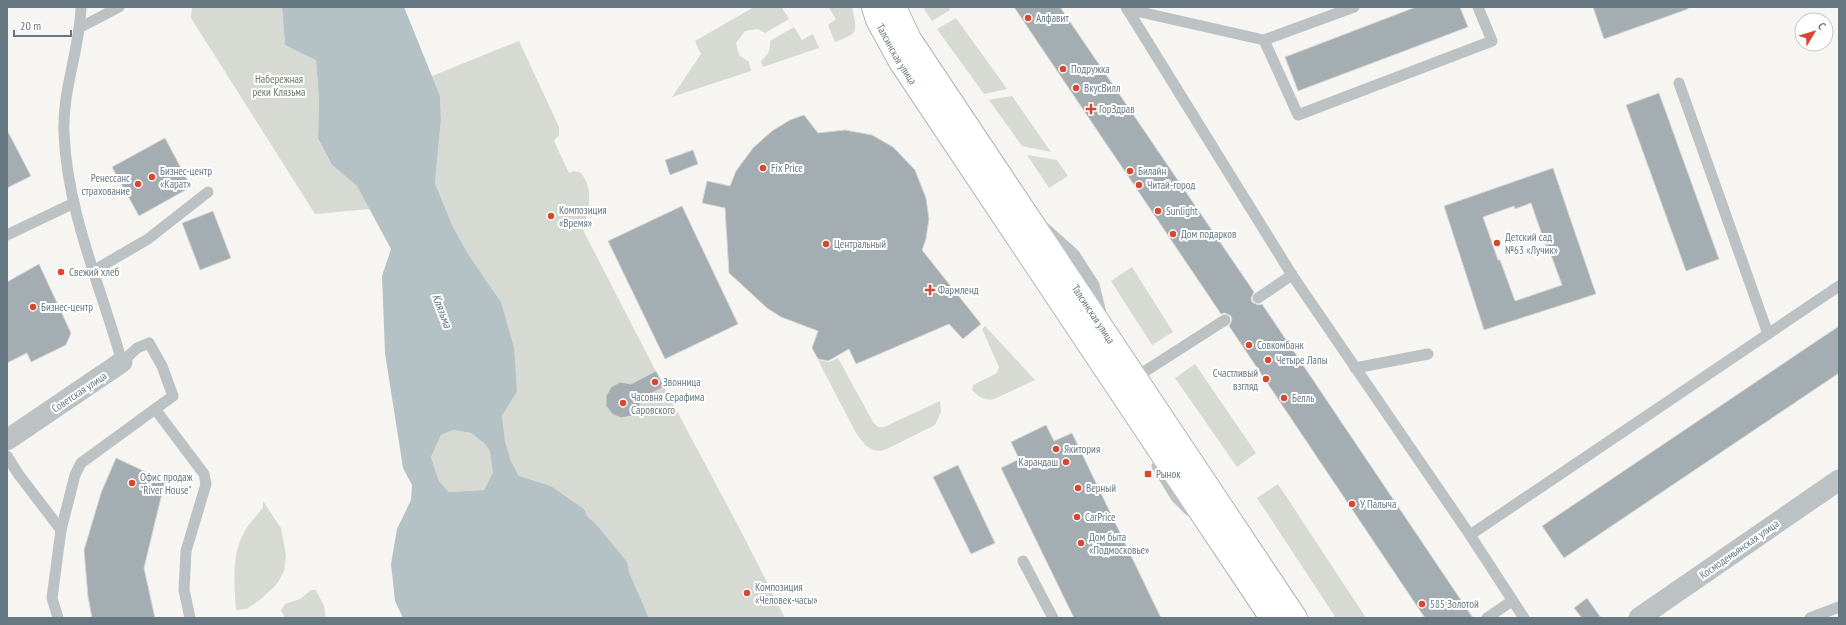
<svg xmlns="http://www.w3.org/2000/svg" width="1846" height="625" viewBox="0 0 1846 625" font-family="'PT Sans Narrow',sans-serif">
  <rect width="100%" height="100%" fill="#f6f5f2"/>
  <!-- green -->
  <g fill="#d6dad2" fill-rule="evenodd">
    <path d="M192,7H282L285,45L316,59L319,100L318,140L332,165L357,186L370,209L315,214L191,18Z"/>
    <path d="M754,7H783L782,8L789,19L765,33L758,29L745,31L736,43L739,55L749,62L751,71L672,97L701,54L695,41Z"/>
    <path d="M830,7H852C857,33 860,32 835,42L828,25L836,19L829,8Z"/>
    <path d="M923,7H948L950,10L932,21Z"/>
    <path d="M956,18L1007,89L984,94L937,29Z"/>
    <path d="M794,27L802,40L813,34L819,48L763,67L761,61C768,55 771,50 770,41Z"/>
    <path d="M519,41L559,127V135L554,141L569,173L574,171L581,173C595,191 588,210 583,230L664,387L742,533L785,618H649L629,572L626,562L597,525L587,516L584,509L551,486L519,476L511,461L505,441L502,416L517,392L501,302L468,254L452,225L435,183L441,118L440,96L432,76ZM620,382C634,384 645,392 639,407C630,434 582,402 620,382Z"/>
    <path d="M1012,96L1051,152L1022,146L989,100Z"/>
    <path d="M1027,155L1057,160L1068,176L1049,188Z"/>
    <path d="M1132,267L1173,332L1152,345L1111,281Z"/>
    <path d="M985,326L1035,380L994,399C984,401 979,397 972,390L973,385L997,373L999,367L982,329Z"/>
    <path d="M838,358L873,422L878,427H884L940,401L941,412L935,425L887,449L880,451L874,450L866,446L856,433L818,360L829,362Z"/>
    <path d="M1195,364L1256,453L1237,467L1175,378Z"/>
    <path d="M453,430L471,433L485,444L490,451L494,473L484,490L449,492L439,481L431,457L441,435Z"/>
    <path d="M1278,484L1366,618H1336L1257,498Z"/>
    <path d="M263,501L281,528L286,555L284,571L277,584L261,599L247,609L236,610C234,583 231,553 246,529C251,521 258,515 263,507Z"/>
    <path d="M311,590H316L324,606L326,618H285L281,610L285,604L300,599Z"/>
  </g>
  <!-- water -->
  <path fill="#b4c2c5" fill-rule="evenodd" d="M282,7H404L440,96L441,119L435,183L452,225L468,254L501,302L514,348L517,392L502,416L505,441L511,461L519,476L551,486L584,509L587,516L597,525L627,562L629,572L649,618H403L395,601L391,564L397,529L411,500L412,485L403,468L385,353L382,276L391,249L357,186L332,165L318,139L319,100L316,60L285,45ZM453,430L471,433L485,444L490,451L493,473L484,490L449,492L439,481L431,457L441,435Z"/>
  <!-- building -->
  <g fill="#a4adb1" stroke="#d7d7d5" fill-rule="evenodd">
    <path d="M1014,7H1060L1254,292L1251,298L1252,302L1258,305L1262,304L1473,618H1425L1229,326L1232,320L1231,316L1225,313L1221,314Z"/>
    <path d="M1416,7H1460L1468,27L1298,91L1285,57Z"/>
    <path d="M1593,7H1688V9L1604,39Z"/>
    <path d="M1659,93L1719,259L1686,271L1626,105Z"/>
    <path d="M804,115L818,133L845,130L872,135L893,147L915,170L926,198L929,219L926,239L922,250L981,324L963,339L949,324L856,364L849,349L828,361L818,359L812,348L818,331L781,317L767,308L729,273L725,208L702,203L707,181L730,186L736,171L753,148L772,131L790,120Z"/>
    <path d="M7,130L31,176L7,188Z"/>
    <path d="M165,138L191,187L139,216L112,167Z"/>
    <path d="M693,150L698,164L670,175L665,160Z"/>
    <path d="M1553,168L1596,294L1484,330L1444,206ZM1531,203L1548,252H1550L1562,285L1515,301L1500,260H1498L1483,217L1514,206L1515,209Z"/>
    <path d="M682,206L738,324L665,359L608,241Z"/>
    <path d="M213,211L231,258L200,270L182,223Z"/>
    <path d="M39,264L71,333L66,345L31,362L27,353L7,363V282Z"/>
    <path d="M1839,326V373L1564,558L1542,526Z"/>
    <path d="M656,371L664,387L641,398L639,409L631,416L621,418L612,414L606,406V396L611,387L620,382L631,384Z"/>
    <path d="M1046,425L1054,441L1072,433L1161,618H1074L1001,468L1019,459L1011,442Z"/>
    <path d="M116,458L165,481L144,568L155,618H92L88,597L84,550L101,493Z"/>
    <path d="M958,465L995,543L971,554L933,477Z"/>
    <path d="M1587,598L1601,618H1582L1574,608Z"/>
  </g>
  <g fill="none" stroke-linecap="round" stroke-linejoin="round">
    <!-- secondary casing -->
    <g stroke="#afb5b9" stroke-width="24">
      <g id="secondary">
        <path id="s1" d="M873,7L877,20L900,62L1271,618"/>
        <path id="s2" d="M895,7L910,39L1296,618"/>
      </g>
    </g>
    <!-- service -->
    <g stroke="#bcc1c4" stroke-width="11">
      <path d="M1126,7L1292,275L1470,535L1524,618"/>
      <path d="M1127,9L1264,40L1354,7"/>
      <path d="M81,27L119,7"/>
      <path d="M1264,40L1298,115L1492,41L1478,7"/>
      <path d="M1679,83L1768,334"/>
      <path d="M1045,228L1074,254L1094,285L1102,317"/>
      <path d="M7,235L74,203"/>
      <path d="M93,271L148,239L208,192"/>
      <path d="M1258,298L1292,275"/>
      <path d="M1355,368L1428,354"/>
      <path d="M1136,377L1225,320"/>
      <path d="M155,409L204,474L206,484L186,551L184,590L190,618"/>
      <path d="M7,456L19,475L61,530"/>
      <path d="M1157,466L1176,497L1189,510"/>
      <path d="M1470,535L1839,286"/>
      <path d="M1023,561L1053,618"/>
      <path d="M58,618L52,598L61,530L75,475L81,463L173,396L162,366L149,343L137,348L122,362C101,287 67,212 64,133C62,90 80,49 81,7"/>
      <path d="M1487,618L1512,601"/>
      <path d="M1810,618L1839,607"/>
    </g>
    <!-- minor -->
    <g stroke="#bcc1c4" stroke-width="21">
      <path d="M7,440L122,362"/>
      <path d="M1639,618L1839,480"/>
    </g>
    <!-- secondary -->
    <use href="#secondary" stroke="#fff" stroke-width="22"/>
  </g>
  <!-- markers -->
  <g fill="#d84730" stroke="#fff" stroke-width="1.5">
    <circle cx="1028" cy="18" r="4"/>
    <circle cx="1063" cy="69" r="4"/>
    <circle cx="1076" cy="88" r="4"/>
    <path d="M1089 103h4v4h4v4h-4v4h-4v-4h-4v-4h4z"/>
    <circle cx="763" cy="168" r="4"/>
    <circle cx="1130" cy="171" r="4"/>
    <circle cx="152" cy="177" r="4"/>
    <circle cx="138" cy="184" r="4"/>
    <circle cx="1139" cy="185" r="4"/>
    <circle cx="1158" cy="211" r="4"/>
    <circle cx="551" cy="216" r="4"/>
    <circle cx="1173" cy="234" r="4"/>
    <circle cx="1497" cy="243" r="4"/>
    <circle cx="826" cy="244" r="4"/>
    <circle cx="61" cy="272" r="4"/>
    <path d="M928 284h4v4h4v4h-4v4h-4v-4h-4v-4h4z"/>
    <circle cx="33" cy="307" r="4"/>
    <circle cx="1249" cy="345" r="4"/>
    <circle cx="1268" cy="360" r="4"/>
    <circle cx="1266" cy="379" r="4"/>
    <circle cx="655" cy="382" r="4"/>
    <circle cx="1284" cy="398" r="4"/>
    <circle cx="623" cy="403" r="4"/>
    <circle cx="1056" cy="449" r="4"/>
    <circle cx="1066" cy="462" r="4"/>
    <rect x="1144" y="470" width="8" height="8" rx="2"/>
    <circle cx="132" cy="483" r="4"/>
    <circle cx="1078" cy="488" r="4"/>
    <circle cx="1352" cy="504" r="4"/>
    <circle cx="1077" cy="517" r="4"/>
    <circle cx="1081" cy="543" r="4"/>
    <circle cx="747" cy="593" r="4"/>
    <circle cx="1422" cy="604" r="4"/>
  </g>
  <g text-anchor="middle" stroke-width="4" stroke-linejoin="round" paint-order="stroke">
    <!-- poi labels -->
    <g font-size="11" fill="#667881" stroke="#fff" text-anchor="start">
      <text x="1036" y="22">Алфавит</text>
      <text x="1071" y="73">Подружка</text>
      <text x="1084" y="92">ВкусВилл</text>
      <text x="1099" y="113">ГорЗдрав</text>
      <text x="771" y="172">Fix Price</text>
      <text x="160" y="175">Бизнес-центр<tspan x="160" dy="13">«Карат»</tspan></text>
      <text x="1138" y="175">Билайн</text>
      <text x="130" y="182" text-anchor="end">Ренессанс<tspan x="130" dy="13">страхование</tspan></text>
      <text x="1147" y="189">Читай-город</text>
      <text x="559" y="214">Композиция<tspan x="559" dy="13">«Время»</tspan></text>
      <text x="1166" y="215">Sunlight</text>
      <text x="1181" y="238">Дом подарков</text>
      <text x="1505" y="241">Детский сад<tspan x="1505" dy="13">№63 «Лучик»</tspan></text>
      <text x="834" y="248">Центральный</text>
      <text x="69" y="276">Свежий хлеб</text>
      <text x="938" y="294">Фармленд</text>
      <text x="41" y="311">Бизнес-центр</text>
      <text x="1257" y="349">Совкомбанк</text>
      <text x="1276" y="364">Четыре Лапы</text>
      <text x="1258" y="377" text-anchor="end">Счастливый<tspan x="1258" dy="13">взгляд</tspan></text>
      <text x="663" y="386">Звонница</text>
      <text x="631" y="401">Часовня Серафима<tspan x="631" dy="13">Саровского</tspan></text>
      <text x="1292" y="402">Белль</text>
      <text x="1064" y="453">Якитория</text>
      <text x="1058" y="466" text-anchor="end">Карандаш</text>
      <text x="1156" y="478">Рынок</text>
      <text x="140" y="481">Офис продаж<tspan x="140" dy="13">"River House"</tspan></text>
      <text x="1086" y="492">Верный</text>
      <text x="1360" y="508">У Палыча</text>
      <text x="1085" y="521">CarPrice</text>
      <text x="1089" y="541">Дом быта<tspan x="1089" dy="13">«Подмосковье»</tspan></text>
      <text x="755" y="591">Композиция<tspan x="755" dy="13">«Человек-часы»</tspan></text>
      <text x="1430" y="608">585 Золотой</text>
    </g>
    <!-- street labels -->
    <g font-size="11" fill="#667881" stroke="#fff">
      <text dy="4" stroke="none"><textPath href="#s1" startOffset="53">Талсинская улица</textPath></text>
      <text dy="4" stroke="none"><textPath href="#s2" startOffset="366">Талсинская улица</textPath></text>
      <text transform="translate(79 392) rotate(-34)" y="4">Советская улица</text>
      <text transform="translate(1739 549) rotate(-35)" y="4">Космодемьянская улица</text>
    </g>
    <!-- park labels -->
    <g font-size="11" fill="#6b7965" stroke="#fff">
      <text x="279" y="83">Набережная<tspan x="279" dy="13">реки Клязьма</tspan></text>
    </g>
    <!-- water labels -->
    <g font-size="12" font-style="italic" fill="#62797e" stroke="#fff">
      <text transform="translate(442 311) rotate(69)" y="4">Клязьма</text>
    </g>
  </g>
  <!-- border -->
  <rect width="1846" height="625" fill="none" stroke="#667881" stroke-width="16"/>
  <!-- north arrow -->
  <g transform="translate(1814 32) rotate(52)"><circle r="19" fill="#ffffff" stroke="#c2c9cd"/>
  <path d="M0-3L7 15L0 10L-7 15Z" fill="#d84730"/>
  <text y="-6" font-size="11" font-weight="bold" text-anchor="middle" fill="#667881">С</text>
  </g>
  <!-- scale -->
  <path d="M14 30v6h57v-6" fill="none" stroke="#667881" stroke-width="2"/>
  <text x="20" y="30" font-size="12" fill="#667881" stroke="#ffffff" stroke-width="3" paint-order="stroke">20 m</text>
</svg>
